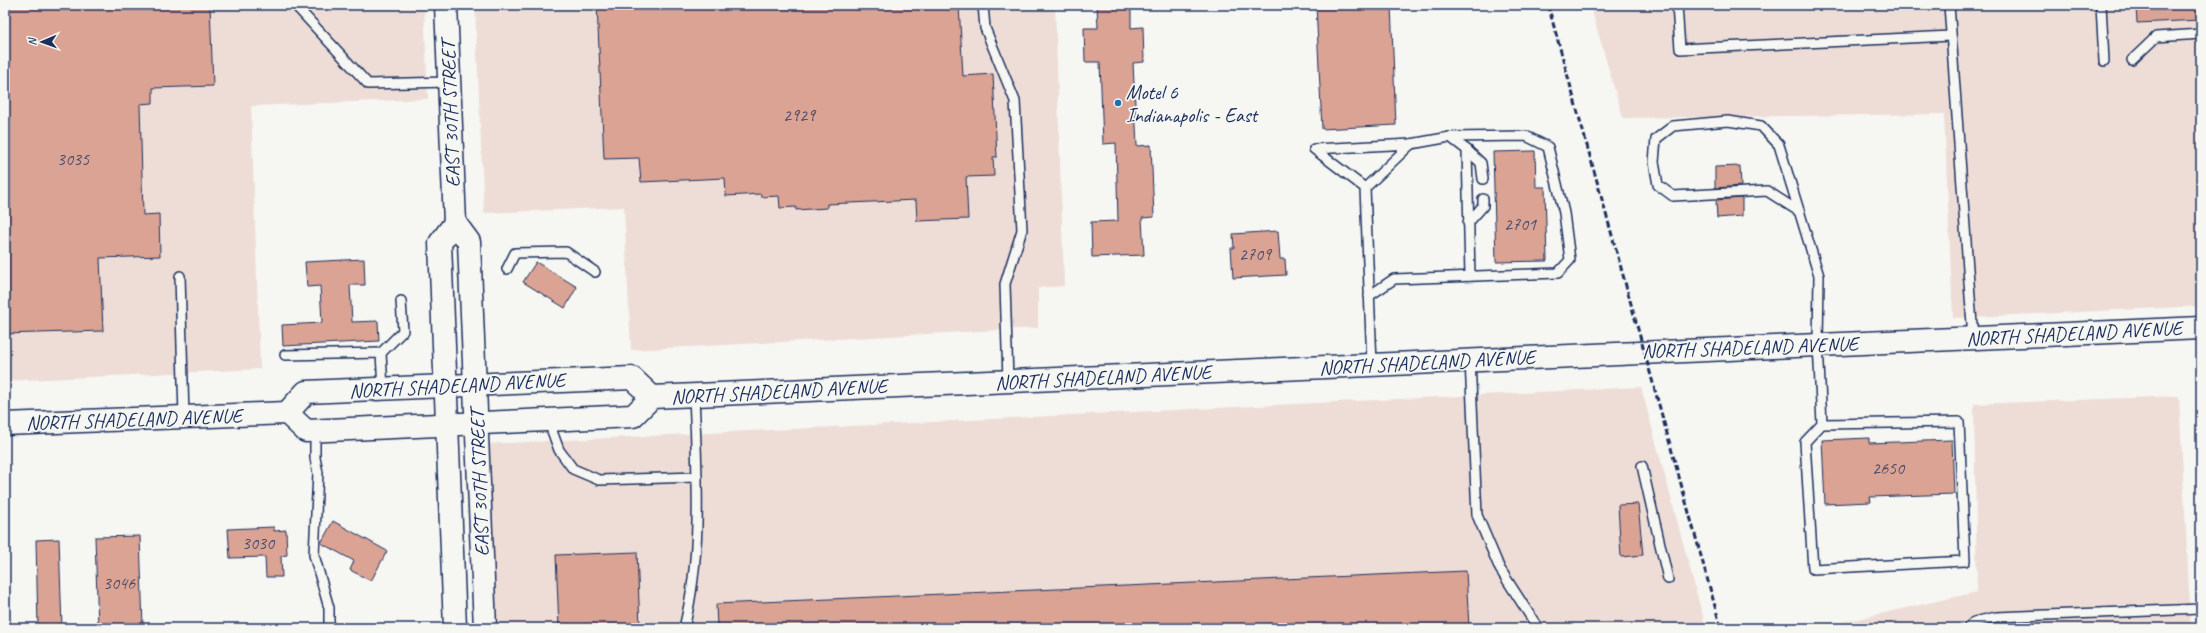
<svg xmlns="http://www.w3.org/2000/svg" width="2206" height="633" viewBox="0 0 2206 633" font-family="Caveat,sans-serif">
  <rect width="100%" height="100%" fill="#f6f6f2"/>
  <filter id="ink" filterUnits="userSpaceOnUse"><feTurbulence type="fractalNoise" baseFrequency=".025" numOctaves="2"/><feDisplacementMap in="SourceGraphic" scale="8" xChannelSelector="R" yChannelSelector="G"/><feConvolveMatrix kernelMatrix="1 2 1 2 8 2 1 2 1" color-interpolation-filters="sRGB"/></filter>
  <g filter="url(#ink)">
    <!-- built -->
    <g fill="#eeddd6">
      <path d="M5,5H424L428,99L251,106L260,369L5,381Z"/>
      <path d="M475,5H1055L1064,286L1038,288V328L631,350L624,207L484,213Z"/>
      <path d="M1590,5H2201V306L1953,318L1944,114L1623,118Z"/>
      <path d="M1641,387L1706,628H495L487,444Z"/>
      <path d="M2179,396L2191,628H1818L1977,592L1974,404Z"/>
    </g>
    <!-- building -->
    <g fill="#daa393" stroke="#1b2f5e">
      <path d="M5,5H210L213,86L153,88V103L140,104L143,215L159,214L160,256L100,258L103,331L5,334Z"/>
      <path d="M597,5H959L963,76L993,74L997,157H993L994,176L966,177L968,219L917,221L916,200L827,204V208L796,210V207L780,208L779,196L761,197V194L726,196L725,178L641,182L639,158L604,159Z"/>
      <path d="M1097,5H1131V28L1143,27L1144,62L1133,63L1137,146L1151,145L1154,217L1142,218L1144,255L1092,257L1091,222L1118,221L1116,143L1103,144L1100,62H1085L1084,28H1098Z"/>
      <path d="M1316,5H1391L1396,125L1322,129Z"/>
      <path d="M2136,5H2201V20L2137,23Z"/>
      <path d="M1535,151L1536,187H1545L1547,261L1496,262L1493,152Z"/>
      <path d="M1740,166L1741,186L1715,188V167Z"/>
      <path d="M1742,198V216L1717,218L1716,200Z"/>
      <path d="M1278,231L1280,259H1285L1286,275L1233,278L1231,248H1234L1233,234Z"/>
      <path d="M364,259L365,285H350L352,322L378,321L379,341L283,346L282,325L322,323L320,286L307,287L305,262Z"/>
      <path d="M536,262L577,287L565,308L523,282Z"/>
      <path d="M1869,438V443L1952,440L1954,494L1870,497L1871,502L1825,504L1822,440Z"/>
      <path d="M1638,504L1643,555L1621,557L1618,505Z"/>
      <path d="M333,521L387,551L371,581L350,570L354,561L321,543Z"/>
      <path d="M274,527V531L286,530L287,555L281,556L282,577H266L265,557L230,558L228,529Z"/>
      <path d="M140,536L143,628H98L95,537Z"/>
      <path d="M59,539L62,628H38L36,540Z"/>
      <path d="M637,552L640,628H559L556,555Z"/>
      <path d="M1466,571L1469,628H717L716,604Z"/>
    </g>
    <g fill="none" stroke-linecap="round" stroke-linejoin="round">
      <!-- lane casing -->
      <g stroke="#1b2f5e" stroke-width="12">
        <g id="lane">
          <path d="M295,5L368,84L449,82"/>
          <path d="M983,5L985,28L1015,101L1022,230L1005,284L1008,381"/>
          <path d="M1677,5L1680,49L1951,36"/>
          <path d="M1949,5L1973,338"/>
          <path d="M2101,5L2104,61"/>
          <path d="M2132,60L2156,37L2201,34"/>
          <path d="M1450,137L1467,150L1470,276"/>
          <path d="M1467,150L1481,163L1483,179"/>
          <path d="M1365,188L1411,144L1314,149L1365,188L1372,364"/>
          <path d="M1800,212L1767,191L1673,196L1658,185L1654,162L1656,139L1673,126L1728,121L1761,126L1779,145L1819,276L1818,344L1822,424L1959,422L1965,561L1813,569L1805,442L1822,424"/>
          <path d="M1468,223L1483,206V199"/>
          <path d="M507,269L515,253L566,252L595,272"/>
          <path d="M180,276L184,417"/>
          <path d="M1369,296L1394,279L1558,273L1570,260L1564,213L1548,147L1526,136L1450,137L1411,144"/>
          <path d="M381,353L403,331L401,301"/>
          <path d="M285,355L381,353L383,389"/>
          <path d="M1470,360L1477,515L1500,569L1538,628"/>
          <path d="M548,420L559,450L573,469L599,480L697,477"/>
          <path d="M315,430V458L318,473L314,555L329,608V628"/>
          <path d="M1642,466L1668,579"/>
          <path d="M684,628C703,552 697,473 694,395"/>
          <path d="M1968,628L1974,622L1996,617L2201,609"/>
        </g>
      </g>
      <!-- secondary casing -->
      <g stroke="#1b2f5e" stroke-width="25">
        <g id="secondary">
          <path d="M446,5L455,223L469,242L485,628"/>
          <path d="M455,223L440,243L455,628"/>
        </g>
      </g>
      <!-- primary casing -->
      <g stroke="#1b2f5e" stroke-width="25">
        <g id="primary">
          <path d="M287,413L306,392L632,378L652,397"/>
          <path d="M5,424L287,413L306,431L633,416L652,397L2201,328"/>
        </g>
      </g>
      <!-- lane -->
      <use href="#lane" stroke="#f6f6f2" stroke-width="9"/>
      <!-- secondary -->
      <use href="#secondary" stroke="#f6f6f2" stroke-width="22"/>
      <!-- primary -->
      <use href="#primary" stroke="#f6f6f2" stroke-width="22"/>
      <!-- rail -->
      <path stroke="#1b2f5e" stroke-width="3" stroke-dasharray="6 3" stroke-linecap="butt" d="M1548,5L1721,628"/>
    </g>
  </g>
  <!-- markers -->
  <circle fill="#1f6fb2" stroke="#f6f6f2" stroke-width="1.5" cx="1118" cy="103" r="4"/>
  <g text-anchor="middle" stroke-width="3.5" stroke-linejoin="round" paint-order="stroke">
    <!-- number labels -->
    <g font-size="18" fill="#4b4c6b">
      <text x="799" y="121">2929</text>
      <text x="73" y="165">3035</text>
      <text x="1520" y="230">2701</text>
      <text x="1255" y="260">2709</text>
      <text x="1888" y="474">2650</text>
      <text x="258" y="549">3030</text>
      <text x="119" y="589">3046</text>
    </g>
    <!-- poi labels -->
    <g font-size="20" fill="#1b2f5e" stroke="#f6f6f2" text-anchor="start">
      <text x="1126" y="99">Motel 6<tspan x="1126" dy="23">Indianapolis - East</tspan></text>
    </g>
    <!-- street labels -->
    <g font-size="20" fill="#1b2f5e" stroke="#f6f6f2">
      <text transform="translate(450 114) rotate(-92)" y="7">EAST 30TH STREET</text>
      <text transform="translate(2074 333) rotate(-3)" y="7">NORTH SHADELAND AVENUE</text>
      <text transform="translate(1750 347) rotate(-2)" y="7">NORTH SHADELAND AVENUE</text>
      <text transform="translate(1427 362) rotate(-3)" y="7">NORTH SHADELAND AVENUE</text>
      <text transform="translate(1103 377) rotate(-3)" y="7">NORTH SHADELAND AVENUE</text>
      <text transform="translate(457 385) rotate(-3)" y="7">NORTH SHADELAND AVENUE</text>
      <text transform="translate(779 391) rotate(-3)" y="7">NORTH SHADELAND AVENUE</text>
      <text transform="translate(134 419) rotate(-2)" y="7">NORTH SHADELAND AVENUE</text>
      <text transform="translate(479 483) rotate(-92)" y="7">EAST 30TH STREET</text>
    </g>
  </g>
  <!-- margin -->
  <rect width="2206" height="633" fill="none" stroke="#f6f6f2" stroke-width="20"/>
  <rect x="10" y="10" width="2186" height="613" fill="none" stroke="#1b2f5e" stroke-width="1.5" filter="url(#ink)"/>
  <!-- north arrow -->
  <g transform="translate(42 42) rotate(268)" stroke="#f6f6f2" stroke-width="3" paint-order="stroke">
  <path d="M0-3L7 15L0 10L-7 15Z" fill="#1b2f5e"/>
  <text y="-6" font-size="11" font-weight="bold" text-anchor="middle" fill="#1b2f5e">N</text>
  </g>
</svg>
